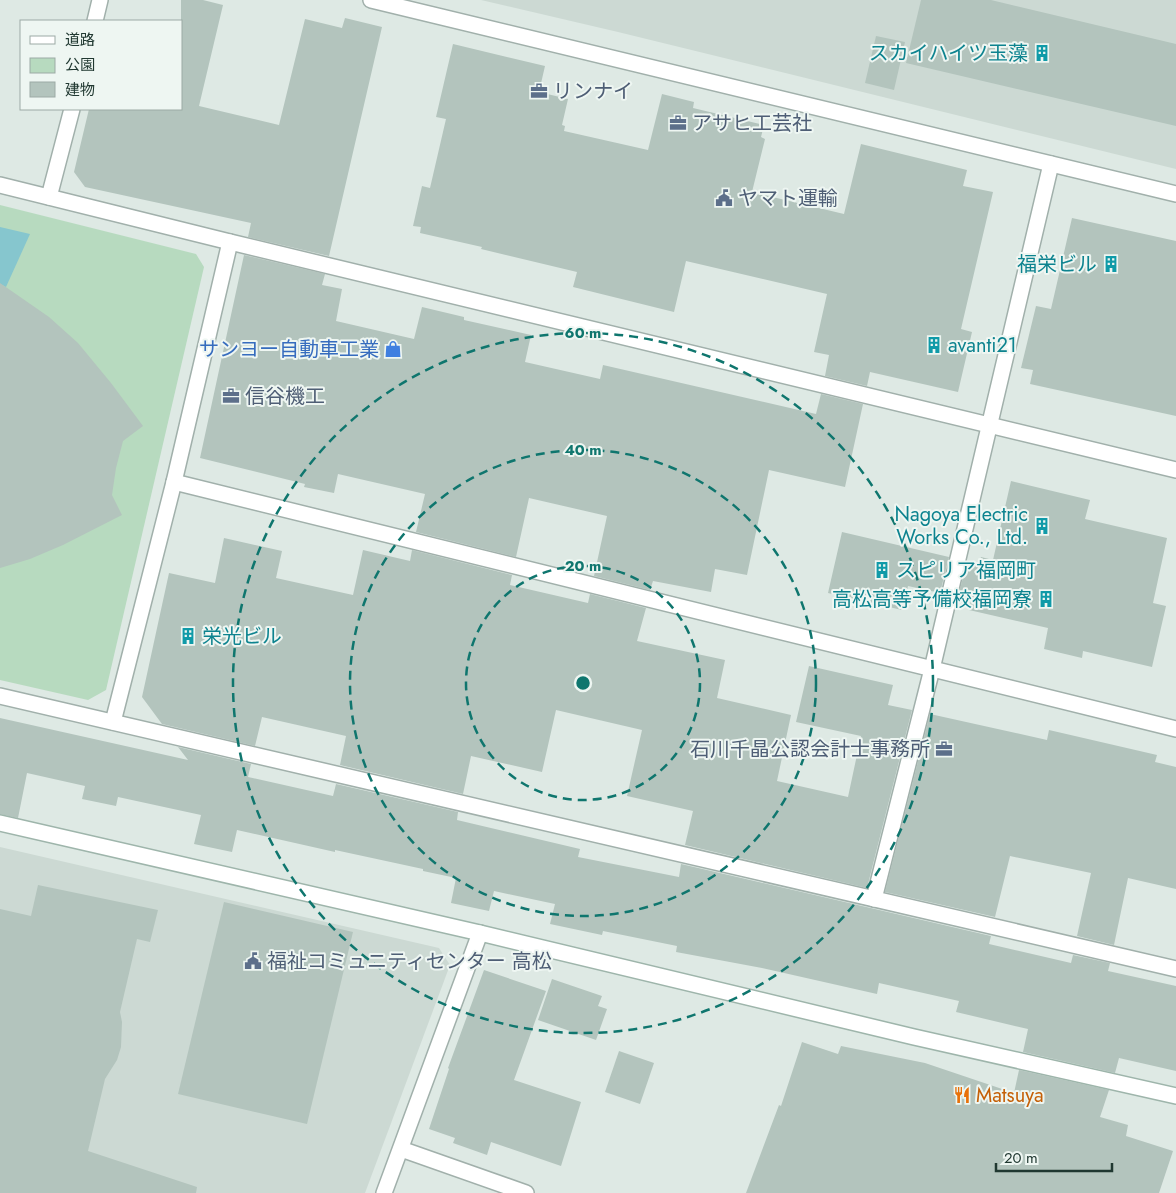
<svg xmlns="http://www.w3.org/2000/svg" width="1176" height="1193" viewBox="0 0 1176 1193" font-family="Jost,'Noto Sans JP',sans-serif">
  <rect width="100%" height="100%" fill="#dee9e4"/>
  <!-- built -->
  <g fill="#ccd9d3">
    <path d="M481,0H1176V169L618,32Z"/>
    <path d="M0,847L439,948L450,965L365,1193H0Z"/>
  </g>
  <!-- green -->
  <path fill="#b7dabf" d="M0,205L196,254L204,267L106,690L88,700L0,680Z"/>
  <!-- water -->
  <path fill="#86c6ce" d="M0,227L30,234L6,287L0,284Z"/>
  <!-- building -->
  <g fill="#b3c4bd">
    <path d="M181,0H203L223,5L199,106L279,125L305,19L342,28L345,18L382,27L329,256L248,237L251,223L85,187L74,172L89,109H181Z"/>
    <path d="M921,0H991L1176,44V126L906,63Z"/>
    <path d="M876,36L905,42L894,90L865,83Z"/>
    <path d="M453,44L545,66L539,92L568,99L562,125L565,126L564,131L648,150L662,94L694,102L693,108L764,125L761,137L765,139L752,192L844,214L861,144L967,170L963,186L993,192L961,329L972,332L958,392L870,372L867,386L825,376L829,355L814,352L827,294L686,261L674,312L573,287L577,272L481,249L482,247L420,233L421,227L413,226L422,186L430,188L446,119L436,117Z"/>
    <path d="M1072,218L1176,241V416L1030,384L1033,370L1021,368L1036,306L1051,309Z"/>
    <path d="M244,255L325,274L322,285L342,289L336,321L414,339L422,307L464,317V320L531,335L525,362L600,379L603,365L816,414L821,394L863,404L845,487L769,470L747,575L715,569L711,592L653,581L650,590L594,576L607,516L529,498L516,557L416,532L425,494L338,474L334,493L304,487L305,484L200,458Z"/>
    <path d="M0,283L49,317L78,343L111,383L143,426L123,441L116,468L112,495L122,515L63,545L30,559L0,568Z"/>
    <path d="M1011,481L1090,500L1085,519L1167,538L1153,603L1166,606L1152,667L1083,651L1082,658L1044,649L1048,628L969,610L971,600L958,597L967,562L979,564L981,557L993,560Z"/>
    <path d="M842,532L949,557L940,593L908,586L902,610L828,593Z"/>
    <path d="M224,538L282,551L276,578L353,595L363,550L410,561L412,550L512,575L510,585L588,603L590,594L646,608L637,641L725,660L717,698L791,715L777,781L848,797L861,736L796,722L809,666L893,685L888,705L912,710L867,888L685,845L693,811L627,796L642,730L556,710L542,772L471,756L463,794L340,765L346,736L262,717L255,746L162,724L142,697L169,573L215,583Z"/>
    <path d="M930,714L1047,740L1049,730L1157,755L1155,762L1176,767V889L1128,878L1114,945L1077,936L1091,873L1010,856L995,917L885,892Z"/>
    <path d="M0,718L188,760L178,747L251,764L248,777L333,796L336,784L458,812L457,820L580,849L578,857L679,877L681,864L991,936L989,944L1071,963L1073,955L1110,963L1108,971L1176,986V1071L1119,1058L1115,1073L1023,1052L1028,1029L956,1012L959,1001L879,983L877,994L762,968L676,952L677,946L603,931L602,935L550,924L555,904L494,891L489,911L451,903L456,878L423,871V869L335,850V852L237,830L232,852L194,844L201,815L118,797L116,806L82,799L85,786L27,773L18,818L0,814Z"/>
    <path d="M38,885L158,910L150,942L137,939L120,1012L122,1022L121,1047L117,1060L105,1079L88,1151L197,1187L196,1193H0V909L31,916Z"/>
    <path d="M224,902L353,932L307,1124L178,1094Z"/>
    <path d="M484,970L546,991L514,1080L581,1102L561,1166L491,1142L487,1155L453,1143L455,1138L429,1129L449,1069L448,1068Z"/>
    <path d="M552,979L602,996L598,1006L607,1009L596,1040L538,1020Z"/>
    <path d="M802,1042L838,1054L841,1046L925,1063L1014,1093L1019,1070L1109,1090L1100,1117L1128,1125L1126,1136L1173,1151L1159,1193H746L779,1105L781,1106Z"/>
    <path d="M619,1051L654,1063L640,1104L605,1092Z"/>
  </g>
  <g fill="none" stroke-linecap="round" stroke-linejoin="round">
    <!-- street casing -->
    <g stroke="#a1b0ab" stroke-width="18">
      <g id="street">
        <path d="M371,0L1176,194"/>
        <path d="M95,21L100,0"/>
        <path d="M0,185L230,242L1176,470"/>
        <path d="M49,197L72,109"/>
        <path d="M174,482L1176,729"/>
        <path d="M0,696L1176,969"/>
        <path d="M113,722L174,482L230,242"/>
        <path d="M874,899L932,669L1051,164"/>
        <path d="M401,1149L526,1193"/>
        <path d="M384,1193L480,933"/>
      </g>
    </g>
    <!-- secondary casing -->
    <g stroke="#9eb5ab" stroke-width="18">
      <path id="secondary" d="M0,823L480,933L914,1037L1176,1096"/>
    </g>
    <!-- street -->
    <use href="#street" stroke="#fff" stroke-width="15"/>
    <!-- secondary -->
    <use href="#secondary" stroke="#fff" stroke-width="15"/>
  </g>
  <!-- distance rings -->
  <g fill="none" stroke="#0f766e" stroke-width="2.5" stroke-dasharray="9 6">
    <circle cx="583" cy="683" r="117"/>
    <circle cx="583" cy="683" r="233"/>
    <circle cx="583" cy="683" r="350"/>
  </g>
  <!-- icons -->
  <defs>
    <g id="building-bare" transform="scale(1.35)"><path d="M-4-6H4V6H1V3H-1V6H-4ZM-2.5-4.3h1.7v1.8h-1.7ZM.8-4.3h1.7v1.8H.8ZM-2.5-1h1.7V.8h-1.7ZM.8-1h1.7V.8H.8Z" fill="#0f9aa8" stroke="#eef6f2" stroke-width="2.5" paint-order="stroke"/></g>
    <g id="office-bare" transform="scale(1.35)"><path d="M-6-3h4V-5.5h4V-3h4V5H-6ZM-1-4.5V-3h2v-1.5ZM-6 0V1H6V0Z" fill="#5c6f8a" stroke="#eef6f2" stroke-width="2.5" paint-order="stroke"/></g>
    <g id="civic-bare" transform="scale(1.35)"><path d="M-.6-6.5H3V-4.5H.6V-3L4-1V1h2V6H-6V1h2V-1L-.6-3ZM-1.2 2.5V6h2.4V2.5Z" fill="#5c6f8a" stroke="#eef6f2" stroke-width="2.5" paint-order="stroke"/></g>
    <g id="shop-bare" transform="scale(1.35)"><path d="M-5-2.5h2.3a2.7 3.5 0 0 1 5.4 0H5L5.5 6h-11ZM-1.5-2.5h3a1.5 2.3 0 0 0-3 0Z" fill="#3f7fe0" stroke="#eef6f2" stroke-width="2.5" paint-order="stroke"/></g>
    <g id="restaurant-bare" transform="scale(1.35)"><path d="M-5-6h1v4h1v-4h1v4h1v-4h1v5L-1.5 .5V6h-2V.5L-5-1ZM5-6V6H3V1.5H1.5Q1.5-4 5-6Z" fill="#e8710a" stroke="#eef6f2" stroke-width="2.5" paint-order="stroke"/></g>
  </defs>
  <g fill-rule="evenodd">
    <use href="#building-bare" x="1042" y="53"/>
    <use href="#office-bare" x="539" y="91"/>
    <use href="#office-bare" x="678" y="123"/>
    <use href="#civic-bare" x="724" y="198"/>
    <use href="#building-bare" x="1111" y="264"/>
    <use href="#building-bare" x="934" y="345"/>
    <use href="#shop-bare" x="393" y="349"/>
    <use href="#office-bare" x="231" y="396"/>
    <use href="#building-bare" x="1042" y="526"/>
    <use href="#building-bare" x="882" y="570"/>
    <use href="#building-bare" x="1046" y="599"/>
    <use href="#building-bare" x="188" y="636"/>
    <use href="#office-bare" x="944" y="749"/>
    <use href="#civic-bare" x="253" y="961"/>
    <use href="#restaurant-bare" x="962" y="1095"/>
  </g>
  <g text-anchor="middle" stroke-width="4" stroke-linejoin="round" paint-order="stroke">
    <!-- culture labels -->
    <g font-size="20" fill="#0d838f" stroke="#eef6f2" text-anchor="end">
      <text x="1028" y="60">スカイハイツ玉藻</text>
      <text x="1097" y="271">福栄ビル</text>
      <text x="948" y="352" text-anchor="start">avanti21</text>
      <text x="1028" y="521">Nagoya Electric<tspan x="1028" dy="23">Works Co., Ltd.</tspan></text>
      <text x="896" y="577" text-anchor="start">スピリア福岡町</text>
      <text x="1032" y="606">高松高等予備校福岡寮</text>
      <text x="202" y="643" text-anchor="start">栄光ビル</text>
    </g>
    <!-- service labels -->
    <g font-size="20" fill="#4e5e75" stroke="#eef6f2" text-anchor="start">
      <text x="553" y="98">リンナイ</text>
      <text x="692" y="130">アサヒ工芸社</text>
      <text x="738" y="205">ヤマト運輸</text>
      <text x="245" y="403">信谷機工</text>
      <text x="930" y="756" text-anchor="end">石川千晶公認会計士事務所</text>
      <text x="267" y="968">福祉コミュニティセンター 高松</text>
    </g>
    <!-- shop labels -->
    <g font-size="20" fill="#366cbe" stroke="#eef6f2" text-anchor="end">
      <text x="379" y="356">サンヨー自動車工業</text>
    </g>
    <!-- food labels -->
    <g font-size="20" fill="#c56008" stroke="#eef6f2" text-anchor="start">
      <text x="976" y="1102">Matsuya</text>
    </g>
  </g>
  <circle cx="583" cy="683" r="8" fill="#0f766e" stroke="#eef6f2" stroke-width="2.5"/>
  <g font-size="15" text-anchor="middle" font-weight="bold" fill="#0f766e" stroke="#eef6f2" stroke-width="4" stroke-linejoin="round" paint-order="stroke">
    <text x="583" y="338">60 m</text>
    <text x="583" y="455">40 m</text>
    <text x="583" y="571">20 m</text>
  </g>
  <!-- legend -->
  <rect x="20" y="20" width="162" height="90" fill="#eef6f2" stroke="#9caaa5"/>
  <rect x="30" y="36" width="25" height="8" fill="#ffffff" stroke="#9caaa5"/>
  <text x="65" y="45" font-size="15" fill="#203831">道路</text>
  <rect x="30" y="58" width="25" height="15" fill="#b7dabf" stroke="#9caaa5"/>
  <text x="65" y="70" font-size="15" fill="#203831">公園</text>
  <rect x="30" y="82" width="25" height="15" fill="#b3c4bd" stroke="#9caaa5"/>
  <text x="65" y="95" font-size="15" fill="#203831">建物</text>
  <!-- scale -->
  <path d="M996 1163v8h116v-8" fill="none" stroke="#203831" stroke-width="2.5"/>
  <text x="1004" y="1163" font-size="15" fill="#203831" stroke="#eef6f2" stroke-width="4" paint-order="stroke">20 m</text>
</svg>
